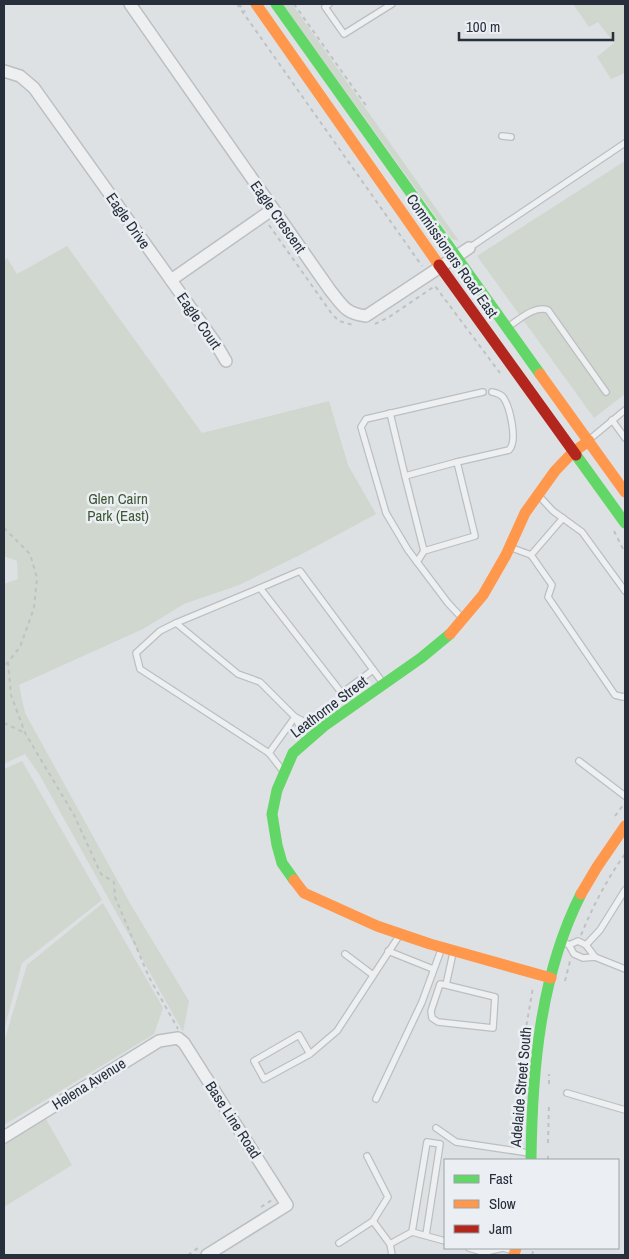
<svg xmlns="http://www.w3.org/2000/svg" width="629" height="1259" viewBox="0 0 629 1259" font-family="'Archivo Narrow',sans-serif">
  <rect width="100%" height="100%" fill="#dee1e4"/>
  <!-- green -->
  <g fill="#cfd7cf">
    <path d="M283,4H292L459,241L452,239Z"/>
    <path d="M573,4H625V73L611,79L597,57L614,43L598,22L589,27Z"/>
    <path d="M625,161V394L594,418L477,256Z"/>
    <path d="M67,246L202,433L329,401L348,465L376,514L302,554L239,585L184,604L143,629L19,685L25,713L131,905L189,1001L183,1032L39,774L25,754L4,764V584L18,579L17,561L4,556V261L7,258L17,274Z"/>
    <path d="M22,761L102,900L22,963L4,1030V769Z"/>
    <path d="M103,903L163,1008L154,1034L4,1125V1042L27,965Z"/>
    <path d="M46,1119L72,1165L4,1207V1145Z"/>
  </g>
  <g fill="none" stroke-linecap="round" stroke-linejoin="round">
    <!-- lane casing -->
    <g stroke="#bcbfc2" stroke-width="8">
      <g id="lane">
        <path d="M329,4L325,7L344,34L392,4"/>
        <path d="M502,136L511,137"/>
        <path d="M469,248L625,143"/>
        <path d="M509,326C520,319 535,305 548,310L606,392"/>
        <path d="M390,413L405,476L457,462L475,536L424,551L417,562"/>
        <path d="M612,420L625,438"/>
        <path d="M590,439L625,410"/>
        <path d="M457,462L509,450C518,441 510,407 503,397C500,394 497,393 492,392"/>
        <path d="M405,476L424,551"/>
        <path d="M540,497L553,511L582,532L625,591"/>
        <path d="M512,548L531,555L552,585L548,597L615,695L623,697L625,696"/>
        <path d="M531,555L563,518"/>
        <path d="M260,588L300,571L383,683"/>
        <path d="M462,618L448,603L408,550L386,513L361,427L366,419L483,392"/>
        <path d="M176,623L160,631L136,653L140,669L269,753L283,771"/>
        <path d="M342,693L373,670"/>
        <path d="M295,717L306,740"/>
        <path d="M318,728L295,717L260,682L238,674L176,623L260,588L351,705"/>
        <path d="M269,753L295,717"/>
        <path d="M579,761L625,796"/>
        <path d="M562,941L569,945L574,954L583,958L595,957L625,969"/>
        <path d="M569,945L578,941L586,945L595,957"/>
        <path d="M586,945L600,930L625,890"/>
        <path d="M388,951L433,969"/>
        <path d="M345,954L373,975"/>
        <path d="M446,985L495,997L493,1028L438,1022L432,1018L431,1011L440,984L446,985L453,953"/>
        <path d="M310,1054L299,1035L254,1061L264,1079L310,1054L337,1031L399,936"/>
        <path d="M567,1093L625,1110"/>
        <path d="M376,1099L422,1002L441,950"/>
        <path d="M436,1128L456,1142L529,1153"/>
        <path d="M367,1156L388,1197L373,1221"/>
        <path d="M426,1235L440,1144L427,1142L412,1232L445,1241"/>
        <path d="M339,1243L373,1221L390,1244L392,1255"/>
        <path d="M390,1244L412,1232"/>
        <path d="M469,1248L486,1253"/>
        <path d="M485,1252L503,1248L514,1251"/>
      </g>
    </g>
    <!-- street casing -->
    <g stroke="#bcbfc2" stroke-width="14">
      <g id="street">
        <path d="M130,4L330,290C343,306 345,313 366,316L469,248"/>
        <path d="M4,71L20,76L34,88L171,280L273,209"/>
        <path d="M171,280L216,344L226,361"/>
        <path d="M4,1137L159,1041L178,1038L184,1043L287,1205L207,1255"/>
      </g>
    </g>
    <!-- path -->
    <g stroke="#bfc2c5" stroke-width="2" stroke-dasharray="4 4" stroke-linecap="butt">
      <path d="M237,4L422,266"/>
      <path d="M239,4L245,12"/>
      <path d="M294,4L367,107"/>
      <path d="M269,225L332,314L339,321L353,325"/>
      <path d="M375,324L389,317L435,286L500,373"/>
      <path d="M4,528L30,554L37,578L34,608L20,647L4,667"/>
      <path d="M614,531L625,553"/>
      <path d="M8,662L11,695L25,733L74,815L101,874L114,882L115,897L149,977L178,1029"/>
      <path d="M4,723L25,733"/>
      <path d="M615,816L624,804"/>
      <path d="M581,935C593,906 607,879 625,854"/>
      <path d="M565,981L570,961"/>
      <path d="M549,1084V1074"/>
      <path d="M519,1097L524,1040L533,987"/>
      <path d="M548,1143L549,1103"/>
      <path d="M548,1160V1155"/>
      <path d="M261,1207L272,1200"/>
      <path d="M188,1255L198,1248"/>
      <path d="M532,1255L534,1248"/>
    </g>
    <!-- lane -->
    <use href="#lane" stroke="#edeff0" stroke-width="5.5"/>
    <!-- street -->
    <use href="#street" stroke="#edeff0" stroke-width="11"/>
    <!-- fast -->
    <g stroke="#63d668" stroke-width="11">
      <path d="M276,4L540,374"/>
      <path d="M576,455L625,523"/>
      <path d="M294,880L282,863L277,845L272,814L277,790L293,753L324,726L421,658L450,634"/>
      <path d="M531,1160C532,1070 540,975 581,894"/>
    </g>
    <!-- slow -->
    <g stroke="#ff974d" stroke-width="11">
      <path d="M256,4L439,265"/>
      <path d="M540,374L625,492"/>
      <path d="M450,634L483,595L506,555L525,513L555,471L573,452L589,441"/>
      <path d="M294,880L304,893L377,926L430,944L551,978"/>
      <path d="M581,894L597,867L625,826"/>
      <path d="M514,1255L516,1248"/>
    </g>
    <!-- jam -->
    <path stroke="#b3261e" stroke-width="11" d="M439,265L576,455"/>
  </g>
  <g text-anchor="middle" stroke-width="5" stroke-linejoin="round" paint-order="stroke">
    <!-- street labels -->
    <g font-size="15" fill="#262f3b" stroke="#ebeff3">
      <text transform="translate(278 217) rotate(55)" y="5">Eagle Crescent</text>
      <text transform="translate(128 221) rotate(55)" y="5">Eagle Drive</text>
      <text transform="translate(452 256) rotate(55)" y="5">Commissioners Road East</text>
      <text transform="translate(199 321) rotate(55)" y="5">Eagle Court</text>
      <text transform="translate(329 707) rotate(-37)" y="5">Leathorne Street</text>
      <text transform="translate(89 1084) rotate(-32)" y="5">Helena Avenue</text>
      <text transform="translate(521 1087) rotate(-85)" y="5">Adelaide Street South</text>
      <text transform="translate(233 1120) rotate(57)" y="5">Base Line Road</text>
    </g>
    <!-- park labels -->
    <g font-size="15" fill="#3d5634" stroke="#ebeff3">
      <text x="118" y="504">Glen Cairn<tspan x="118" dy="17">Park (East)</tspan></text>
    </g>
  </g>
  <!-- border -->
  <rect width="629" height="1259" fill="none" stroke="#262f3b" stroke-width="10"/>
  <!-- legend -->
  <rect x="444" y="1159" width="175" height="90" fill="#ebeff3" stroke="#9ca2a9"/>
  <rect x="454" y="1175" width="25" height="8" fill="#63d668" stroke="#9ca2a9"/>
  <text x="489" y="1184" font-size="15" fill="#262f3b">Fast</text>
  <rect x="454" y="1200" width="25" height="8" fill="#ff974d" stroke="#9ca2a9"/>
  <text x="489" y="1209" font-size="15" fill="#262f3b">Slow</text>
  <rect x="454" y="1225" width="25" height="8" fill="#b3261e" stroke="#9ca2a9"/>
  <text x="489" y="1234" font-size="15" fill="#262f3b">Jam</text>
  <!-- scale -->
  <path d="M459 32v8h154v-8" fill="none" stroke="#262f3b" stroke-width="2.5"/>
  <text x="466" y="32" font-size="15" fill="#262f3b" stroke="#ebeff3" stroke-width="4" paint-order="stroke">100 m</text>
</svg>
